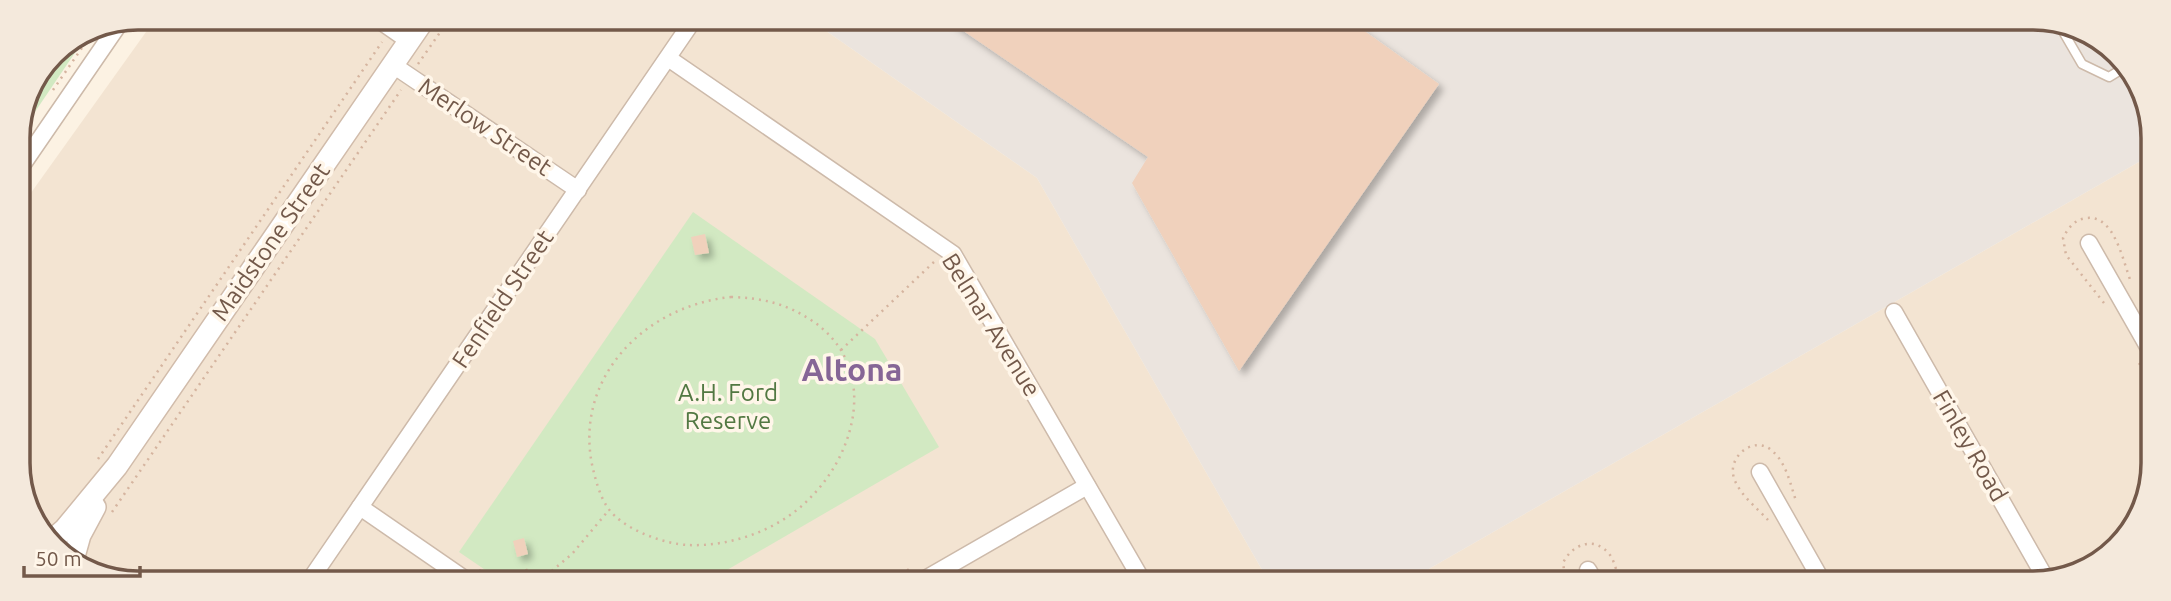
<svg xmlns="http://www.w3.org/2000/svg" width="2171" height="601" viewBox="0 0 2171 601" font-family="Ubuntu,sans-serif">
  <defs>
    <filter id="shadow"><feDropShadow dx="5" dy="5" stdDeviation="3.5" flood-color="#0004"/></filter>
  </defs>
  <rect width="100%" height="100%" fill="#fcf2e3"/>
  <!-- residential -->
  <g fill="#f3e4d2">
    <path d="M156,18L809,19L1037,178L1269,582L107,579L53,548L20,487L18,211Z"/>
    <path d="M2151,155L2149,494L2112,554L2040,583L1406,582Z"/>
  </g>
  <!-- industrial -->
  <path fill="#ebe4de" d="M809,19L2064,22L2123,58L2151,115V155L1406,582H1269L1037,178Z"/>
  <!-- green -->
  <g fill="#d2e9c2">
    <path d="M93,26L18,137V131L53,53Z"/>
    <path d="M693,212L875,339L939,447L708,581L500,580L459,552Z"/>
  </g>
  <!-- building -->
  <g fill="#f0d1bc" filter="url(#shadow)">
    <path d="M946,19L1349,20L1439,84L1239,371L1132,183L1148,157Z"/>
    <path d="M705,234L709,253L695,255L691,237Z"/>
    <path d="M524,538L528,554L517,557L513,541Z"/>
  </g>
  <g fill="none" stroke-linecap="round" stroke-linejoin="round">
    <!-- lane casing -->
    <g stroke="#cdbaaa" stroke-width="11">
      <path id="lane" d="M2057,21L2082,64L2109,77L2127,66"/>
    </g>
    <!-- street casing -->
    <g stroke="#cdbaaa" stroke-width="19">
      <g id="street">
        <path d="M376,18L409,41"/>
        <path d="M668,58L953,254L1143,582"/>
        <path d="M393,65L578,190"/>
        <path d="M18,171L121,21"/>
        <path d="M2089,243L2150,350"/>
        <path d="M1894,312L2047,581"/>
        <path d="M1760,472L1823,583"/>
        <path d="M360,507L466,580"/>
        <path d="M1588,570L1595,582"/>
        <path d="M310,580L694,19"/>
        <path d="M922,581L1087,486"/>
      </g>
    </g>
    <!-- secondary casing -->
    <g stroke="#d1bcab" stroke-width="24">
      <g id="secondary">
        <path d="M50,542L65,529L117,466L425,18"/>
        <path d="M73,560L80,535L95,507"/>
      </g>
    </g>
    <!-- path -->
    <g stroke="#d5b49f" stroke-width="2.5" stroke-dasharray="2 5" stroke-linecap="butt">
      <path d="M350,18L362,26"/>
      <path d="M418,64L450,18"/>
      <path d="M53,90L97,26"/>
      <path d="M18,194L24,185"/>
      <path d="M731,297C761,298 785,303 811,320C878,364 859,450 809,499C779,530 730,547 688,545C664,544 622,529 608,508C601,498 597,485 594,473C570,382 642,306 731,297Z"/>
      <path d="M2104,303L2066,255L2063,238C2068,228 2075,219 2087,218C2115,215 2123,262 2131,282"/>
      <path d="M841,350L935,261"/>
      <path d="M2139,363L2150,381"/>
      <path d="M98,459L382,42"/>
      <path d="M112,512L401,90"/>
      <path d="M1768,520C1757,508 1739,494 1734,478C1727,458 1752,436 1770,449C1786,461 1790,483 1796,501"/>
      <path d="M89,565L93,568L91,570"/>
      <path d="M93,568L109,579"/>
      <path d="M526,569L532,580"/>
      <path d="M479,570L494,580"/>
      <path d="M541,580L572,554L609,510"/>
      <path d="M889,581L911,568"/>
      <path d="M1566,582L1563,563C1572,544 1595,535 1610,555C1615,562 1617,574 1620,582"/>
    </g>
    <!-- lane -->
    <use href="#lane" stroke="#fff" stroke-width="8"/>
    <!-- street -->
    <use href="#street" stroke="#fff" stroke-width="16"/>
    <!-- secondary -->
    <use href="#secondary" stroke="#fff" stroke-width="21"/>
  </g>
  <g text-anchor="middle" stroke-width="7" stroke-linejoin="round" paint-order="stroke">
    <!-- street labels -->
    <g font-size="24" fill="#73594a" stroke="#fff6e9">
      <text transform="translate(485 127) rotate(34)" y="8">Merlow Street</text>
      <text transform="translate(271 242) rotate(-55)" y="8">Maidstone Street</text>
      <text transform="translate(503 299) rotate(-56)" y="8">Fenfield Street</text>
      <text transform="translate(991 325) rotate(58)" y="8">Belmar Avenue</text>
      <text transform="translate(1970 446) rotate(60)" y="8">Finley Road</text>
    </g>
    <!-- park labels -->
    <g font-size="24" fill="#527842" stroke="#fff6e9">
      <text x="728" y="401">A.H. Ford<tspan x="728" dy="28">Reserve</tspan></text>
    </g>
    <!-- district labels -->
    <g font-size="32" font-weight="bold" fill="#866696" stroke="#fff6e9">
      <text x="852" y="381">Altona</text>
    </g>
  </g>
  <!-- crop -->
  <path d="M0 0H2171V601H0ZM138 30H2033A108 108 0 0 1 2141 138V463A108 108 0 0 1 2033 571H138A108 108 0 0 1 30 463V138A108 108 0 0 1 138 30Z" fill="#f4e9dc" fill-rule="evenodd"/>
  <path fill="none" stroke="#73594a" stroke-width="3.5" d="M138 30H2033A108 108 0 0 1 2141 138V463A108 108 0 0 1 2033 571H138A108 108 0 0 1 30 463V138A108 108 0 0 1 138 30Z"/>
  <!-- scale -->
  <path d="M24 566v10h116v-10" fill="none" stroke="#73594a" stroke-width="3.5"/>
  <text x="35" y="566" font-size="21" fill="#73594a" stroke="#fff6e9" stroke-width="5" paint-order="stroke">50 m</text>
</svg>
